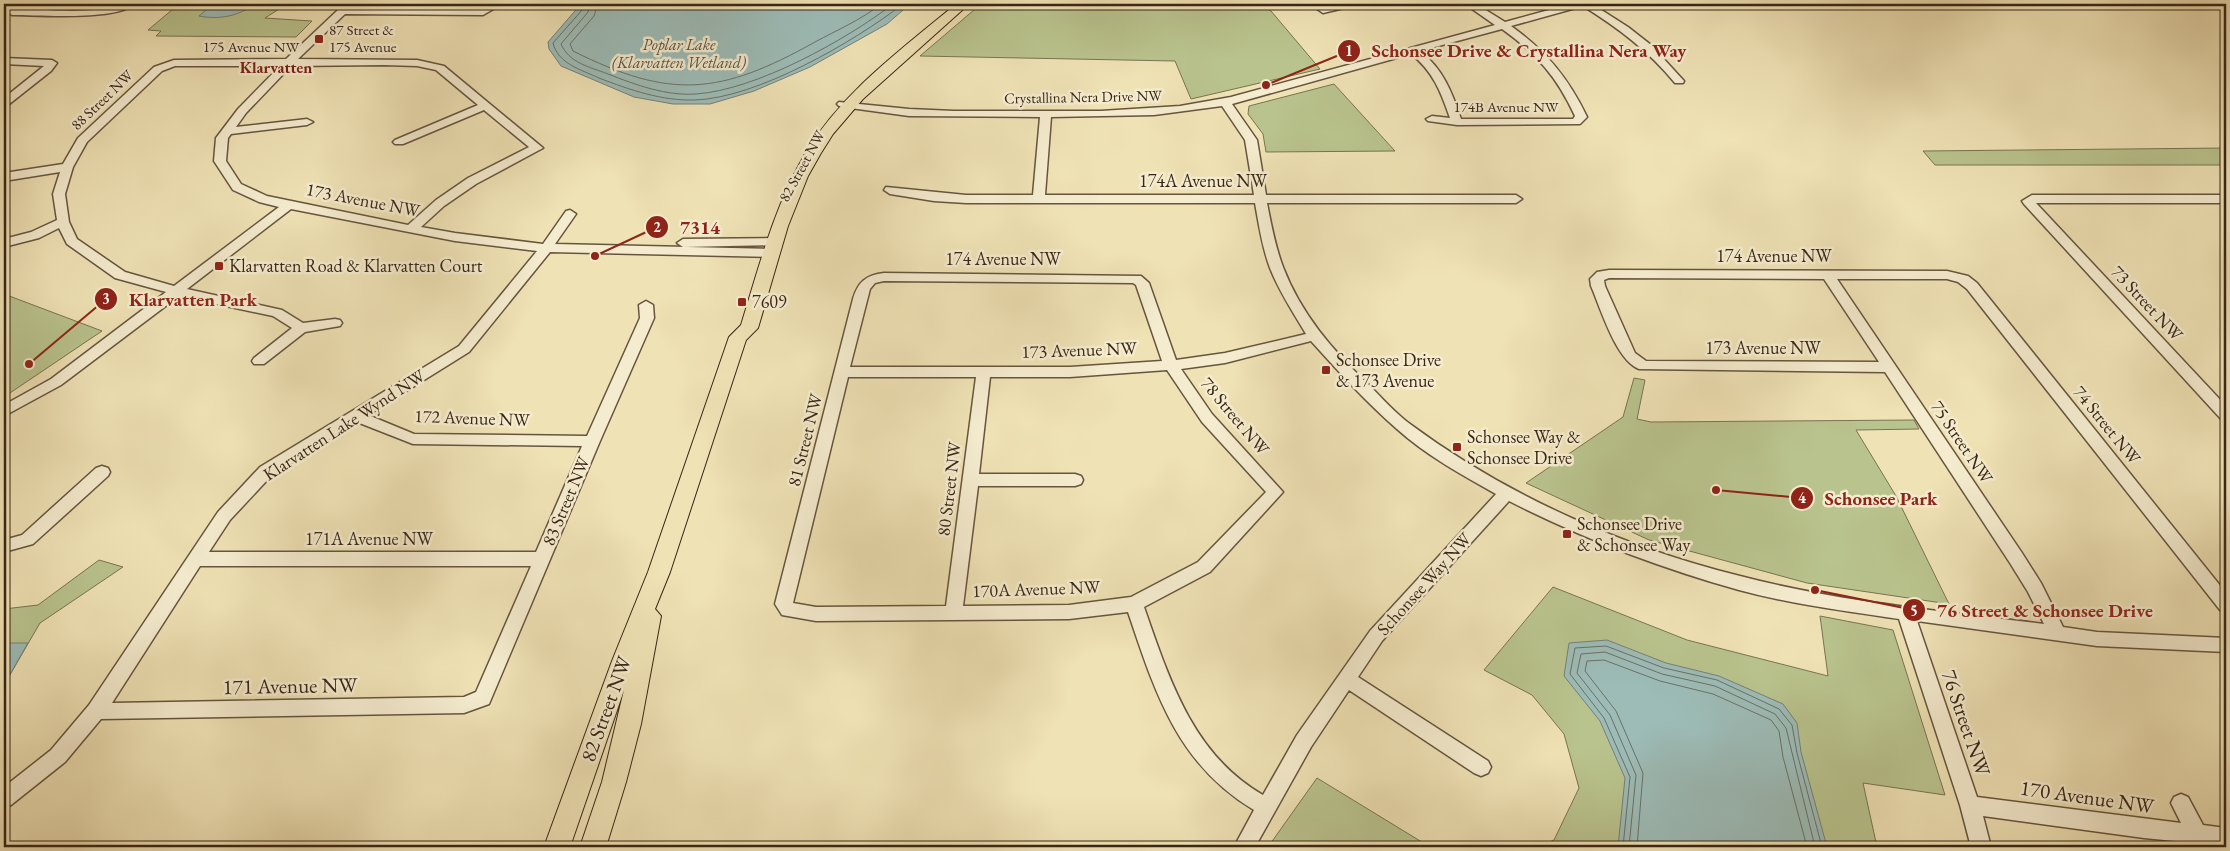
<svg xmlns="http://www.w3.org/2000/svg" width="2230" height="851" viewBox="0 0 2230 851" font-family="'EB Garamond',serif">
  <rect width="100%" height="100%" fill="#efe2b5"/>
  <filter id="stains"><feTurbulence type="fractalNoise" baseFrequency=".004" numOctaves="4"/><feColorMatrix values="0 0 0 0 .2 0 0 0 0 .09 0 0 0 0 .02 0 0 0 .5 -.17"/></filter>
  <radialGradient id="worn" r=".72"><stop offset=".6" stop-color="#630" stop-opacity="0"/><stop offset="1" stop-color="#630" stop-opacity=".3"/></radialGradient>
  <!-- green -->
  <g fill="#b9c38d" stroke="#787452">
    <path d="M179,4H287L265,18L312,21L296,37L156,36L161,31L148,30Z"/>
    <path d="M981,4H1259L1271,11L1320,69L1191,99L1175,61L920,56Z"/>
    <path d="M1334,84L1395,151L1266,152L1263,134L1248,114L1249,106Z"/>
    <path d="M2226,148V165H1935L1923,151Z"/>
    <path d="M4,294L102,331L4,397Z"/>
    <path d="M1634,378L1645,380L1637,419L1651,422L1914,420L1919,429L1856,430L1896,496L1949,604L1807,583L1649,540L1526,483L1623,417Z"/>
    <path d="M99,560L123,567L40,623L4,685V609L38,605Z"/>
    <path d="M1553,587L1687,640L1828,676L1820,616L1893,630L1945,795L1863,783L1877,847H1538L1554,840L1579,788L1564,734L1532,695L1484,670Z"/>
    <path d="M1317,778L1430,847H1268Z"/>
  </g>
  <!-- water -->
  <g fill="#9dbcb7" stroke="#758077">
    <path d="M213,4H255C239,16 219,20 199,16Z"/>
    <path d="M581,4H910L887,24L810,67L754,91L710,104H673L634,97L561,66L549,49L548,42Z"/>
    <path d="M1607,640L1666,663L1719,676L1783,704L1797,723L1801,752L1827,847H1618L1625,778L1600,721L1564,676L1569,643Z"/>
    <path d="M4,643H28L4,685Z"/>
  </g>
  <g fill="none" stroke-linecap="round" stroke-linejoin="round">
    <!-- shore -->
    <g stroke="#6a7166" stroke-width="1">
      <path d="M584,4L583,9L553,43C558,64 582,70 599,78C630,90 662,101 695,100C757,98 854,42 903,4"/>
      <path d="M590,4L588,12L561,44C569,63 590,67 608,74C636,85 666,96 696,94C756,90 846,40 893,4"/>
      <path d="M598,4L594,16L570,44L573,51C671,100 720,95 815,42C837,30 861,20 881,4"/>
      <path d="M1623,847L1630,777L1604,718L1570,674L1575,648L1606,646L1664,668L1717,680L1779,709L1792,725L1797,753L1822,847"/>
      <path d="M1629,847L1636,775L1610,715L1577,673L1581,654L1605,652L1662,674L1715,686L1775,714L1786,728L1815,847"/>
      <path d="M1637,847L1643,773L1616,711L1585,671L1587,661L1604,660L1660,681L1713,694L1771,720L1779,731L1783,757L1807,847"/>
    </g>
    <!-- minor casing -->
    <g stroke="#66553e" stroke-width="3">
      <g id="minor">
        <path d="M122,4H134C117,21 38,15 12,15L5,10L10,7L15,9C40,9 102,15 122,4Z"/>
        <path d="M347,4H359L354,8L481,9L490,4H502L483,15L345,14L298,59L417,60L444,66L543,148L476,184L444,206L421,227L455,233L543,244L566,211L570,210L576,214L555,244L773,249L779,253L773,257L550,252L469,352L368,415L414,434L587,436L640,318L639,305L646,301L653,305L654,318L600,441L489,704L464,713L101,719L65,762L11,805L4,808V787L51,750L89,705L218,512L260,467L459,346L537,251L455,241L291,209L187,289L282,310L303,323L335,319L340,320L342,323L340,326L305,332L264,364H254L252,361L254,358L292,328L273,316L179,296L61,385L4,416V405L51,379L166,292L115,278L67,244L59,228L39,238L4,247V239L31,232L57,220L53,194L60,172L4,181V173L63,164L78,138L154,67L174,60L286,59L339,9ZM384,65L417,66L436,70L478,105L395,140L393,142L395,144H403L484,110L529,147L468,178L436,200L408,225L267,196L241,184L226,161L228,138L231,134L307,125L313,122L307,119L236,127L246,113L291,66ZM175,66H280L238,109L216,138L214,161L233,190L259,202L279,207L174,286L125,272L77,239L69,222L65,194L73,167L87,142L162,71ZM357,422L413,444L582,446L536,552H209L230,520L272,475ZM200,566H531L476,692L464,697L112,703Z"/>
        <path d="M1310,4H1321L1325,7L1338,4H1355L1353,6L1323,13Z"/>
        <path d="M1465,4H1476L1505,22L1571,4H1592L1628,27L1651,45L1684,81L1683,83H1675C1649,51 1618,28 1583,6L1511,26C1546,51 1569,79 1587,117L1580,124L1457,125L1428,121L1426,119L1432,116L1450,118C1441,92 1433,71 1411,54L1232,104L1257,140L1266,195H1516L1522,199L1516,203H1267C1271,224 1275,246 1283,267C1301,314 1333,351 1369,385C1382,398 1395,413 1410,424C1507,496 1623,547 1740,576C1839,602 1943,611 2044,624L2028,592L2010,563L1885,372L1639,369C1616,360 1601,309 1591,286L1590,279L1597,272L1609,270L1947,271L1968,276L1977,283L2226,593V612L2220,610L1967,289L1958,282L1947,279H1837L2022,553L2041,583L2063,627L2097,632L2226,638V652L2097,646L1917,621L1977,797L2181,823L2171,803L2174,797L2181,794L2188,797L2203,825L2226,828V846L2144,838L1983,816L1991,847H1971L1960,805L1899,619C1845,611 1791,604 1739,590C1660,568 1582,538 1509,501L1382,641L1358,677L1488,761L1491,767L1488,773L1481,776L1474,773L1349,690L1311,747L1255,847H1234L1254,810C1177,764 1155,692 1128,612L1069,619L816,621L782,615L775,604L853,299C858,282 866,275 884,273L1141,276L1149,283L1176,360L1225,353L1306,334C1293,312 1279,291 1270,268C1262,247 1259,225 1255,203H966L934,201L890,194L884,190L886,187L966,195H1033L1040,117L909,116L843,107L839,106L837,104L839,102L909,109L954,111H1101L1180,106L1231,97L1495,25ZM1502,29C1537,54 1557,77 1575,116L1573,119H1461C1452,92 1443,69 1420,51ZM1222,106L1245,140L1254,195H1045L1051,117L1154,115ZM1609,278L1824,279L1879,362L1646,361L1635,353L1605,286L1604,280ZM884,281L1133,283L1136,285L1162,361L1070,367H850L870,289L875,283ZM1311,341C1338,371 1366,402 1397,429C1426,455 1462,475 1496,494L1370,631L1297,735L1263,795C1193,755 1169,679 1144,607L1210,572L1283,492L1212,414L1181,369L1225,363ZM1167,370L1202,422L1266,492L1198,562L1131,597L1069,605L963,606L978,486H1075L1081,484L1083,480L1081,476L1075,474H979L990,377H1070ZM848,377H976L946,606L816,607L793,603Z"/>
        <path d="M4,58L52,60L57,63L51,71L8,105L4,106V98L44,66L4,64Z"/>
        <path d="M2032,195H2226V203H2036L2226,406V420L2221,419L2024,204L2022,201Z"/>
        <path d="M776,238L782,242L781,245L683,247L677,243L683,239Z"/>
        <path d="M102,466L108,468L110,472L108,476L33,544L4,552V540L22,535L96,468Z"/>
      </g>
    </g>
    <!-- major casing -->
    <g stroke="#382616" stroke-width="2">
      <path id="major" d="M956,4H969L863,99L833,134L821,153L808,176L788,226L758,328L746,340L670,572L655,609L661,616L641,724L626,782L606,847H580L602,782L624,690L570,847H544L612,661L648,572L729,337L741,325C759,267 774,207 805,154C842,92 902,49 956,4Z"/>
    </g>
    <!-- minor -->
    <use href="#minor" fill="#f5eccf" fill-rule="evenodd"/>
    <!-- major -->
    <use href="#major" fill="#efe2b5" fill-rule="evenodd"/>
  </g>
  <!-- markers -->
  <g fill="#8f2418" stroke="#f5eccf" stroke-width="2">
    <rect x="314" y="34" width="10" height="10" rx="2.5"/>
    <rect x="214" y="261" width="10" height="10" rx="2.5"/>
    <rect x="737" y="297" width="10" height="10" rx="2.5"/>
    <rect x="1321" y="365" width="10" height="10" rx="2.5"/>
    <rect x="1452" y="442" width="10" height="10" rx="2.5"/>
    <rect x="1562" y="529" width="10" height="10" rx="2.5"/>
  </g>
  <g text-anchor="middle" stroke-width="5" stroke-linejoin="round" paint-order="stroke">
    <!-- far-poi labels -->
    <g font-size="15" fill="#382616" stroke="#f5eccf" text-anchor="start">
      <text x="329" y="35">87 Street &amp;<tspan x="329" dy="17">175 Avenue</tspan></text>
    </g>
    <!-- far-street labels -->
    <g font-size="15" fill="#382616" stroke="#f5eccf">
      <text x="251" y="52">175 Avenue NW</text>
      <text transform="translate(1083 97) rotate(-1)" y="5">Crystallina Nera Drive NW</text>
      <text transform="translate(102 100) rotate(-44)" y="5">88 Street NW</text>
      <text x="1506" y="112">174B Avenue NW</text>
      <text transform="translate(802 166) rotate(-61)" y="5">82 Street NW</text>
    </g>
    <!-- far-water labels -->
    <g font-size="16" font-style="italic" fill="#565346" stroke="#f5eccf">
      <text x="679" y="50">Poplar Lake<tspan x="679" dy="18">(Klarvatten Wetland)</tspan></text>
    </g>
    <!-- far-neighbourhood labels -->
    <g font-size="16" font-weight="bold" fill="#7a1f14" stroke="#f5eccf">
      <text x="276" y="73">Klarvatten</text>
    </g>
    <!-- street labels -->
    <g font-size="18" fill="#382616" stroke="#f5eccf">
      <text x="1203" y="187">174A Avenue NW</text>
      <text transform="translate(363 200) rotate(11)" y="6">173 Avenue NW</text>
      <text x="1774" y="262">174 Avenue NW</text>
      <text x="1003" y="265">174 Avenue NW</text>
      <text transform="translate(2147 303) rotate(47)" y="6">73 Street NW</text>
      <text x="1763" y="354">173 Avenue NW</text>
      <text transform="translate(1079 350) rotate(-2)" y="6">173 Avenue NW</text>
      <text transform="translate(1235 416) rotate(50)" y="6">78 Street NW</text>
      <text transform="translate(472 418) rotate(2)" y="6">172 Avenue NW</text>
      <text transform="translate(344 425) rotate(-33)" y="6">Klarvatten Lake Wynd NW</text>
      <text transform="translate(2107 425) rotate(51)" y="6">74 Street NW</text>
      <text transform="translate(805 440) rotate(-76)" y="6">81 Street NW</text>
      <text transform="translate(1962 442) rotate(56)" y="6">75 Street NW</text>
      <text transform="translate(949 489) rotate(-83)" y="6">80 Street NW</text>
      <text transform="translate(566 501) rotate(-67)" y="6">83 Street NW</text>
      <text x="369" y="545">171A Avenue NW</text>
      <text transform="translate(1424 584) rotate(-48)" y="6">Schonsee Way NW</text>
      <text transform="translate(1036 589) rotate(-2)" y="6">170A Avenue NW</text>
    </g>
    <!-- poi labels -->
    <g font-size="18" fill="#382616" stroke="#f5eccf" text-anchor="start">
      <text x="229" y="272">Klarvatten Road &amp; Klarvatten Court</text>
      <text x="752" y="308">7609</text>
      <text x="1336" y="366">Schonsee Drive<tspan x="1336" dy="21">&amp; 173 Avenue</tspan></text>
      <text x="1467" y="443">Schonsee Way &amp;<tspan x="1467" dy="21">Schonsee Drive</tspan></text>
      <text x="1577" y="530">Schonsee Drive<tspan x="1577" dy="21">&amp; Schonsee Way</tspan></text>
    </g>
    <!-- near-street labels -->
    <g font-size="21" fill="#382616" stroke="#f5eccf">
      <text transform="translate(290 686) rotate(-1)" y="7">171 Avenue NW</text>
      <text transform="translate(606 709) rotate(-70)" y="7">82 Street NW</text>
      <text transform="translate(1966 723) rotate(71)" y="7">76 Street NW</text>
      <text transform="translate(2087 797) rotate(8)" y="7">170 Avenue NW</text>
    </g>
  </g>
  <!-- callouts -->
  <path fill="none" stroke="#8f2418" stroke-width="2" d="M1266 85L1349 51M595 256L657 227M29 364L106 299M1716 490L1802 498M1815 590L1914 610"/>
  <g fill="#8f2418" stroke="#f5eccf" stroke-width="2">
    <circle cx="1266" cy="85" r="5"/>
    <circle cx="595" cy="256" r="5"/>
    <circle cx="29" cy="364" r="5"/>
    <circle cx="1716" cy="490" r="5"/>
    <circle cx="1815" cy="590" r="5"/>
    <circle cx="1349" cy="51" r="12"/>
    <circle cx="657" cy="227" r="12"/>
    <circle cx="106" cy="299" r="12"/>
    <circle cx="1802" cy="498" r="12"/>
    <circle cx="1914" cy="610" r="12"/>
  </g>
  <g font-size="15" text-anchor="middle" font-weight="bold" fill="#fff">
    <text x="1349" y="56">1</text>
    <text x="657" y="232">2</text>
    <text x="106" y="304">3</text>
    <text x="1802" y="503">4</text>
    <text x="1914" y="616">5</text>
  </g>
  <g font-size="19" text-anchor="middle" font-weight="bold" fill="#8f2418" stroke="#f5eccf" stroke-width="5" stroke-linejoin="round" paint-order="stroke">
    <text x="1529" y="57">Schonsee Drive &amp; Crystallina Nera Way</text>
    <text x="700" y="234">7314</text>
    <text x="193" y="306">Klarvatten Park</text>
    <text x="1881" y="505">Schonsee Park</text>
    <text x="2045" y="617">76 Street &amp; Schonsee Drive</text>
  </g>
  <!-- margin -->
  <rect width="2230" height="851" fill="none" stroke="#efe2b5" stroke-width="20"/>
  <rect x="5" y="5" width="2220" height="841" fill="none" stroke="#382616" stroke-width="2.5"/>
  <rect x="10" y="10" width="2210" height="831" fill="none" stroke="#382616"/>
  <rect width="100%" height="100%" filter="url(#stains)"/>
  <rect width="100%" height="100%" fill="url(#worn)"/>
</svg>
